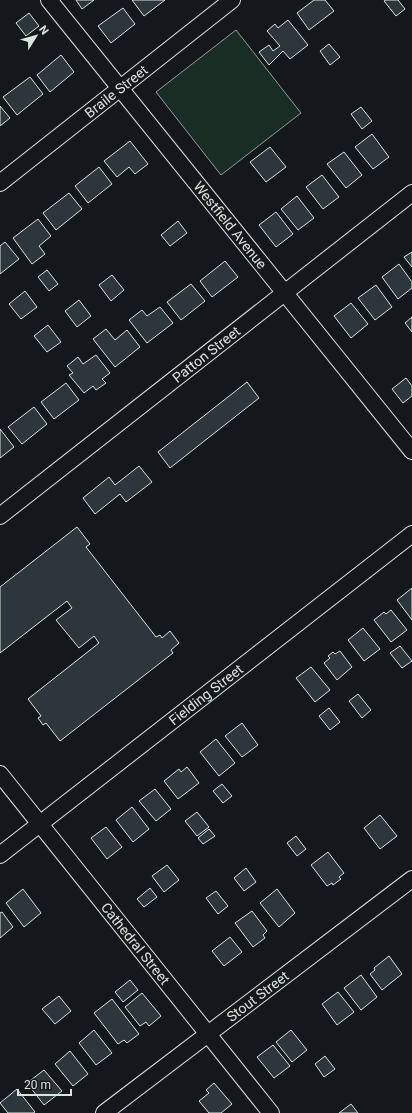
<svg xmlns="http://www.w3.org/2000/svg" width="412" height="1113" viewBox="0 0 412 1113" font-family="Roboto,sans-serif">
  <rect width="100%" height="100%" fill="#14181c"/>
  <!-- green -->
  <path fill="#1a2d24" stroke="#939e99" d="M236,30L301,113L221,175L156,92Z"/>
  <!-- building -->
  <g fill="#2c363c" stroke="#d8e6dc">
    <path d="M76,0H94L82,9Z"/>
    <path d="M132,0H165L144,16Z"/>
    <path d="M314,0H325L334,11L309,30L297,13Z"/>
    <path d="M386,0H398L405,9L396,16L384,1Z"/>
    <path d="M123,8L135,24L111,43L98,26Z"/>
    <path d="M29,13L39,26L26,36L16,23Z"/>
    <path d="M288,20L308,45L290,59L283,51L269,65L259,52L269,45L273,51L280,46L267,31L275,24L278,28Z"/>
    <path d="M329,44L340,57L330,65L320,51Z"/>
    <path d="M61,55L74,72L50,92L37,75Z"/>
    <path d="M30,77L43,94L17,115L3,97Z"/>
    <path d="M0,106L10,118L0,126Z"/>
    <path d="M361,107L372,121L362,129L351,114Z"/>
    <path d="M372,134L389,157L373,169L355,147Z"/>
    <path d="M130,141L148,164L135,174L129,167L117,177L104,161Z"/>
    <path d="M270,147L286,167L266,182L250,162Z"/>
    <path d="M344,152L362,175L346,188L327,164Z"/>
    <path d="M99,167L112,184L88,203L75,186Z"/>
    <path d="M322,175L339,197L323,209L306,187Z"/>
    <path d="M69,193L82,209L56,230L43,213Z"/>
    <path d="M297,196L314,218L298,230L281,209Z"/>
    <path d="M276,212L293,234L276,247L259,225Z"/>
    <path d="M38,219L51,236L39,246L45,254L32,264L13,238Z"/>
    <path d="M178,221L187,233L170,246L161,235Z"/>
    <path d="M5,242L19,259L0,274V246Z"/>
    <path d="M412,252V267L404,257Z"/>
    <path d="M225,261L238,277L212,297L200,281Z"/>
    <path d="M399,264L412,282V288L398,299L382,277Z"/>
    <path d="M47,270L58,284L49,291L38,277Z"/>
    <path d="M112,275L124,290L111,301L99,285Z"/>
    <path d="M191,284L205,301L181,320L167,302Z"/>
    <path d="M376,285L392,307L375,320L358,298Z"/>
    <path d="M25,291L37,307L21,319L9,304Z"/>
    <path d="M79,300L91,316L77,327L65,311Z"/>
    <path d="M351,303L368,324L351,338L334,316Z"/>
    <path d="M160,307L173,323L147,343L129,320L142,310L147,316Z"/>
    <path d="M412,317V332L405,323Z"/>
    <path d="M48,325L61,342L47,352L34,336Z"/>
    <path d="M106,329L115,340L127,330L140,347L115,367L93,339Z"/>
    <path d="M96,355L110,373L102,379L106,383L96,390L93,386L84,393L69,375L73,373L67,366L78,357L83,364Z"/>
    <path d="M406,378L412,386V396L403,403L392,389Z"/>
    <path d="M247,382L259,398L170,468L158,452Z"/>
    <path d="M66,383L79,400L54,419L41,402Z"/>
    <path d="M34,407L47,424L22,444L8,427Z"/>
    <path d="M0,429L14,447L0,458Z"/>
    <path d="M139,466L152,482L126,502L120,494L95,514L83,498L109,477L115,485Z"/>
    <path d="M77,527L90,544L86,547L156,637L160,635L162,638L170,631L179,643L171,650L173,653L60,741L46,723L43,725L38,718L41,716L28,699L99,643L94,636L79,648L56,620L72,608L67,601L0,653V587Z"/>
    <path d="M412,588V620L397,600Z"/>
    <path d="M391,610L407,630L391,642L374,620L384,612L386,614Z"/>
    <path d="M363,628L380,649L364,661L348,640Z"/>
    <path d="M400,646L412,661L402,668L390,653Z"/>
    <path d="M340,651L352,667L337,680L324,663L330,658L328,656L333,652L335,654Z"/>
    <path d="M311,667L330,690L315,702L296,678Z"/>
    <path d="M358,694L371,710L362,718L349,701Z"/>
    <path d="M329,708L340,722L330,730L319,716Z"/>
    <path d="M242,723L258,745L242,757L225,736Z"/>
    <path d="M216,739L235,763L219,776L200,752Z"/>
    <path d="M187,767L199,783L178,799L164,781L179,769L181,772Z"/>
    <path d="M222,784L232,796L223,803L213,791Z"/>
    <path d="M155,789L171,809L156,821L139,801Z"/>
    <path d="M132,807L149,829L133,842L116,820Z"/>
    <path d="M197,812L209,827L197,836L185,821Z"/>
    <path d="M380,815L397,836L380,849L364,828Z"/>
    <path d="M106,827L122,847L107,859L91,838Z"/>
    <path d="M209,829L215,836L203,844L198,838Z"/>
    <path d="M296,836L306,849L297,856L287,843Z"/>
    <path d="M328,852L344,873L339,877L341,879L333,885L332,883L327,886L311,865Z"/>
    <path d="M167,865L179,880L164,892L152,876Z"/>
    <path d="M246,868L256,882L244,891L234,878Z"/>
    <path d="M150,888L157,897L144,907L137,899Z"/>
    <path d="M23,889L41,913L24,927L6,903Z"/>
    <path d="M277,889L295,913L279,927L260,903Z"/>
    <path d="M216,891L228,906L218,914L206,898Z"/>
    <path d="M252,911L267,931L263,935L265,938L253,947L235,923Z"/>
    <path d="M2,912L13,927L0,938V913Z"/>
    <path d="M230,937L242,952L224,966L212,951Z"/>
    <path d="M389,956L402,974L382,990L370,974L375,970L374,968Z"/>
    <path d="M361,975L377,997L361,1010L344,988Z"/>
    <path d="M130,980L138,990L123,1002L115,992Z"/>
    <path d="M338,992L354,1012L337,1025L322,1004Z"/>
    <path d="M142,993L161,1016L149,1026L146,1022L140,1026L125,1007Z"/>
    <path d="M59,996L71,1011L55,1024L42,1009Z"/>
    <path d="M112,999L139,1034L127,1043L124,1040L118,1044L94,1013Z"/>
    <path d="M94,1030L112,1053L96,1065L79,1043Z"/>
    <path d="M291,1030L307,1050L292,1062L276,1042Z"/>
    <path d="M273,1045L290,1066L274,1078L257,1057Z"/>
    <path d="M70,1051L88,1074L73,1086L55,1064Z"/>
    <path d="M325,1056L335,1069L324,1077L315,1064Z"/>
    <path d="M44,1070L62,1091L44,1105L27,1083Z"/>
    <path d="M214,1083L232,1104L221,1113H209L199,1101L209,1093L206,1090Z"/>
    <path d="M17,1089L35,1112L33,1113H8L0,1103Z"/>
    <path d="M351,1104L358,1113H339Z"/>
  </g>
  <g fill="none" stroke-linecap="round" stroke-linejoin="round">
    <!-- minor casing -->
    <g stroke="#d8e6dc" stroke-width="18">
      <g id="minor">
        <path id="s1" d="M49,0L412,451"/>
        <path id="s2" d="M0,183L232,0"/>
        <path id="s3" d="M0,516L412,193"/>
        <path id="s4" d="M0,774L271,1113"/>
        <path id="s5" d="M0,855L412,534"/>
        <path id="s6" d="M104,1113L412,879"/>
      </g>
    </g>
    <!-- minor -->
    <use href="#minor" stroke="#14181c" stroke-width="16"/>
  </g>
  <g text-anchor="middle" stroke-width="3" stroke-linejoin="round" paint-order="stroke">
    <!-- street labels -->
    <g font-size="14" fill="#d8e6dc" stroke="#14181c">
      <text dy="5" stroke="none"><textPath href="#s2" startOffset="148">Braile Street</textPath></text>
      <text dy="5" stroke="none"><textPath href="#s1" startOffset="289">Westfield Avenue</textPath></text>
      <text dy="5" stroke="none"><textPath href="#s3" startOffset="262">Patton Street</textPath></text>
      <text dy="5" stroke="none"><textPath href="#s5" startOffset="261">Fielding Street</textPath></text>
      <text dy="5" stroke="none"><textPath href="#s4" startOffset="217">Cathedral Street</textPath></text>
      <text dy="5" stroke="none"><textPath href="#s6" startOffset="193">Stout Street</textPath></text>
    </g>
  </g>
  <!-- north arrow -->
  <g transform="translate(36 36) rotate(53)" stroke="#14181c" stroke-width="3" paint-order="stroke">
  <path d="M0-3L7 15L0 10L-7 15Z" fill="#d8e6dc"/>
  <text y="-6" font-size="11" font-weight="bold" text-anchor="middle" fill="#d8e6dc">N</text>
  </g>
  <!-- scale -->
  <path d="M18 1089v6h53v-6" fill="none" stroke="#d8e6dc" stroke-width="2"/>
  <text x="24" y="1089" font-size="12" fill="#d8e6dc" stroke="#14181c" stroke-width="3" paint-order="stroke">20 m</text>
</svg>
